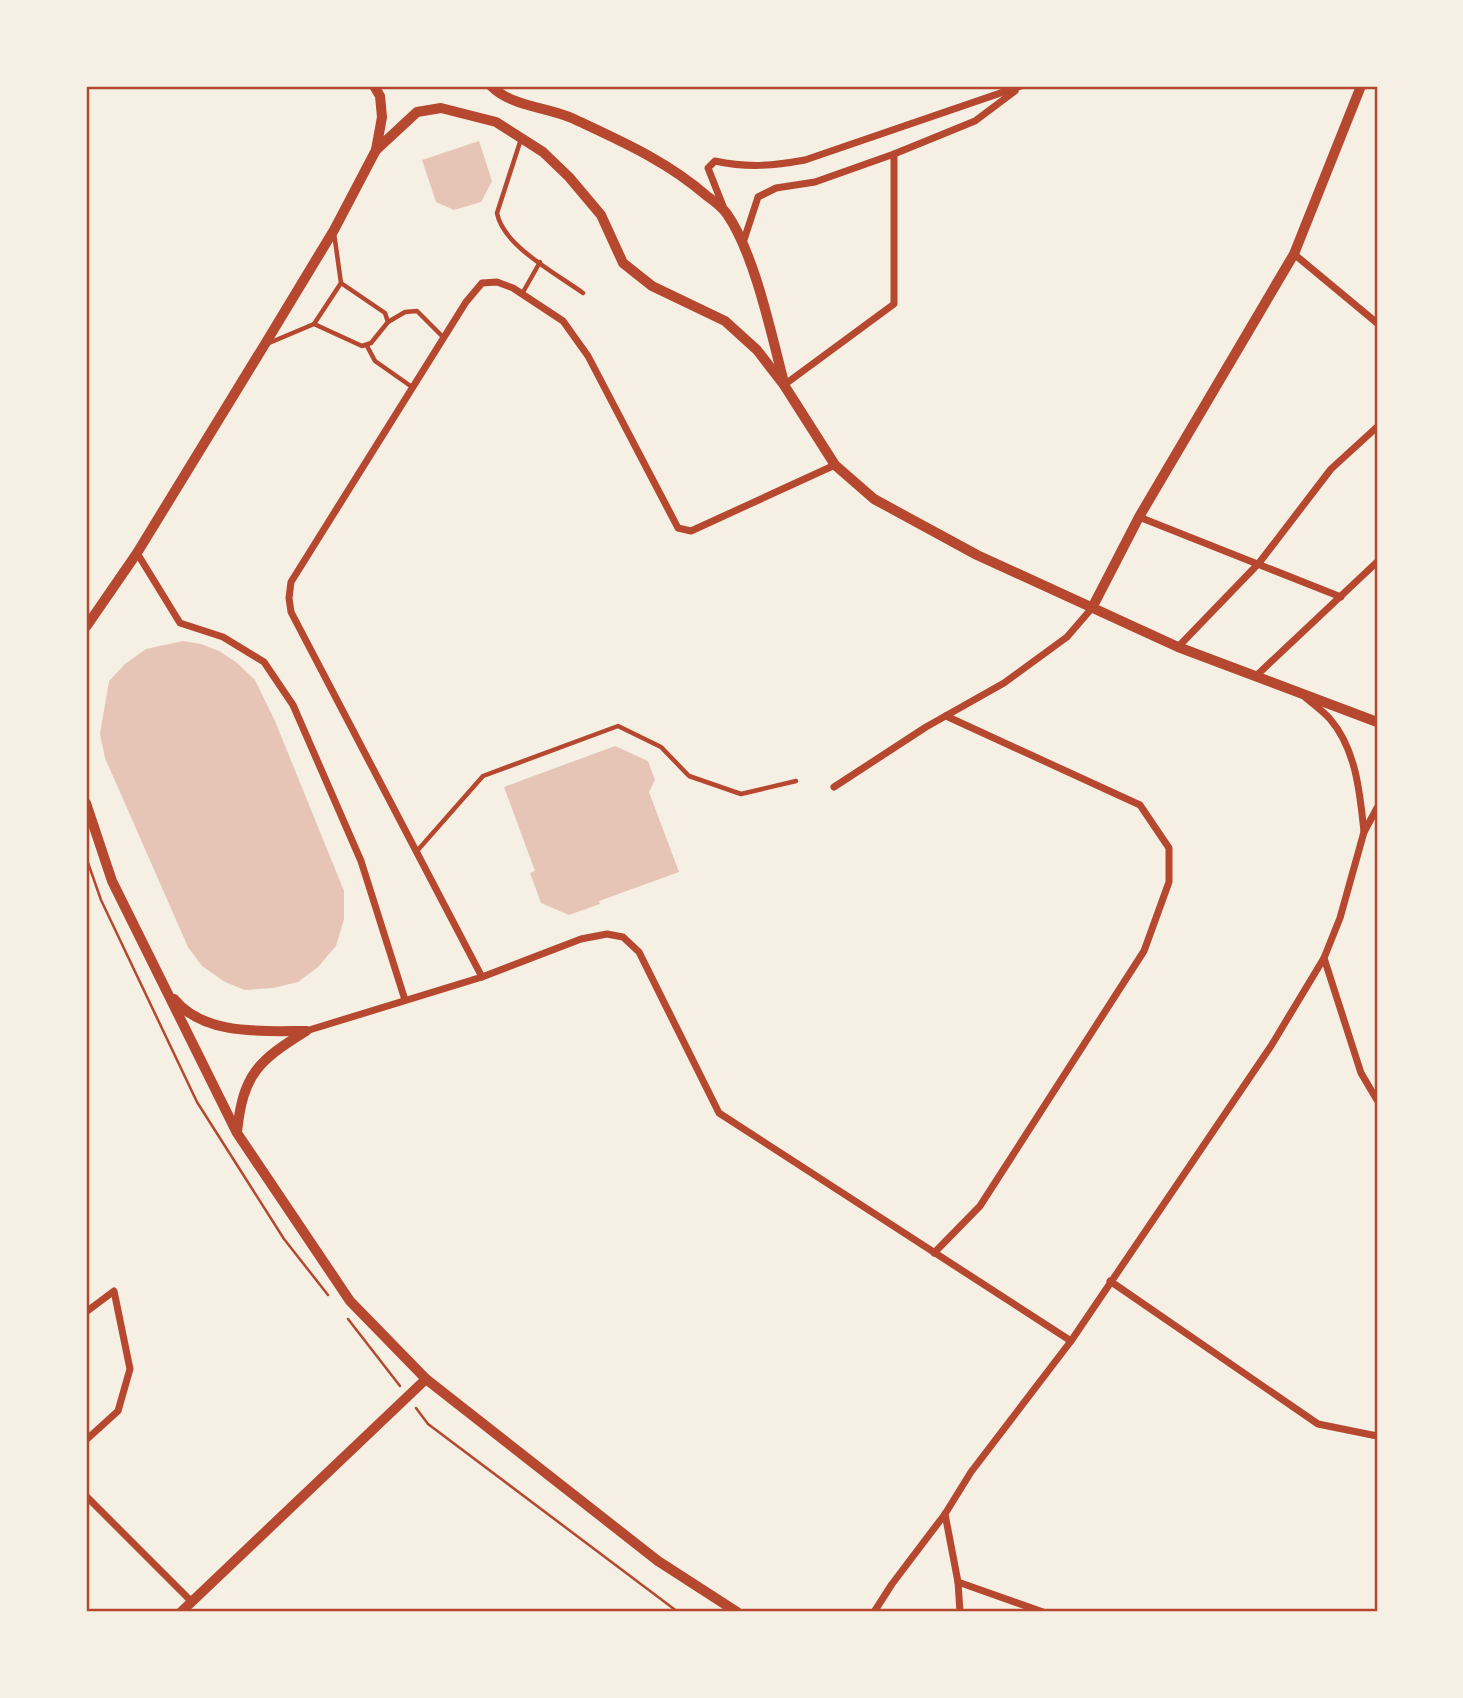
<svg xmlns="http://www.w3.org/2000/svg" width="1463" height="1698" viewBox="0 0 1463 1698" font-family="'Open Sans',sans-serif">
  <rect width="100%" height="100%" fill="#f6efe4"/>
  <!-- building -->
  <g fill="#e6c5b7">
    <path d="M479,141L492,181L481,202L454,210L436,202L422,160Z"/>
    <path d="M183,641L201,644L219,651L236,662L255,680L275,721L344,891V919L336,946L318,967L298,982L273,988L245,990L225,982L202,966L188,947L105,758L100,734L109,681L125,664L146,649Z"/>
    <path d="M615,746L648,761L655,780L649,792L679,872L599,901L600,904L569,915L541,903L530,873L535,871L504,787Z"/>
  </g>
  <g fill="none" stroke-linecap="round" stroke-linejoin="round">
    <!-- path -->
    <g stroke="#b5482f" stroke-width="2.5">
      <path d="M86,857L101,900L197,1102L284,1239L328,1295"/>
      <path d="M348,1319L400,1386"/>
      <path d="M416,1408L428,1424L678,1612"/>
    </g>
    <!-- service -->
    <g stroke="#b5482f" stroke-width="4.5">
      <path d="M521,139L497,213C503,246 557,274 583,293"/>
      <path d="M522,294L540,262"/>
      <path d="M388,322L405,312L417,311L443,337"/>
      <path d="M314,324L362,346L371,343L388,322L385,313L341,283"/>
      <path d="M269,343L314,324L341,283L334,233"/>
      <path d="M367,346L375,361L412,387"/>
      <path d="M417,851L483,776L618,726L661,747L689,776L741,794L796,781"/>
    </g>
    <!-- minor -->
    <g stroke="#b5482f" stroke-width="7">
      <path d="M723,206L708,168L715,161C748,168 772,166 805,160L1021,86"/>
      <path d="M743,243L758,197L776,188L815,182L894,154L975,121L1015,91"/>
      <path d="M1294,254L1377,323"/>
      <path d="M784,385L894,304V154"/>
      <path d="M1139,517L1341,597"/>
      <path d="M137,553L180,623L223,637L264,662L293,705L361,861L405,1000"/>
      <path d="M1178,647L1259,563L1331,469L1377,427"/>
      <path d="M1257,675L1377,562"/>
      <path d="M1305,697C1313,704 1323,711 1330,719C1356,749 1360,793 1364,832"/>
      <path d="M834,787L926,727L1004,683L1067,637L1092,608"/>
      <path d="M1324,958L1361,1073L1377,1100"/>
      <path d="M482,977L291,612L289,598L291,582L466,302L482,283L497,282L513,288L563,321L588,356L678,528L691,531L835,465"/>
      <path d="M306,1031L482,977L581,939L607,934L623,937L639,952L719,1113L1071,1341"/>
      <path d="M934,1253L980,1206L1144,951L1169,882V848L1140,805L946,716"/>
      <path d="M1110,1281L1318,1424L1377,1436"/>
      <path d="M86,1312L114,1291L130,1369L118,1411L86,1440"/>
      <path d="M86,1496L192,1602"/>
      <path d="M945,1514L958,1582L960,1612"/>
      <path d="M958,1582L1043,1612"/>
      <path d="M874,1612L892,1584L945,1514L971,1472L1071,1341L1271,1046L1324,958L1340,918L1364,832L1377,808"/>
    </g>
    <!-- tertiary -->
    <g stroke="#b5482f" stroke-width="10">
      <path d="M491,86C512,107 548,107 574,119C621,141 667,161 707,196C714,201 722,207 727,214C754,253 771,332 783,379"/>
      <path d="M376,150L417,112L441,108L496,122L543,152L569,177L601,215L623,263L652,286L725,321L757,350L784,385L835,465L874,499L977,555L1178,647L1377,722"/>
      <path d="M1092,608L1139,517L1294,254L1361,86"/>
      <path d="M86,627L137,553L265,344L334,230L376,150L382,117L380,96L374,86"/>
      <path d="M86,803L112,881L237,1133L350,1301L426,1379L658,1561L737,1612"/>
      <path d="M174,999C204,1036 263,1031 306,1031"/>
      <path d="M237,1132C243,1074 258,1061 306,1031"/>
      <path d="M181,1612L426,1379"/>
    </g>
  </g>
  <!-- border -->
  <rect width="1463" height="1698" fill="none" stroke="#f6efe4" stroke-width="175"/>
  <rect x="88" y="88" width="1288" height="1522" fill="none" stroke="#b5482f" stroke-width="2.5"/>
</svg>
